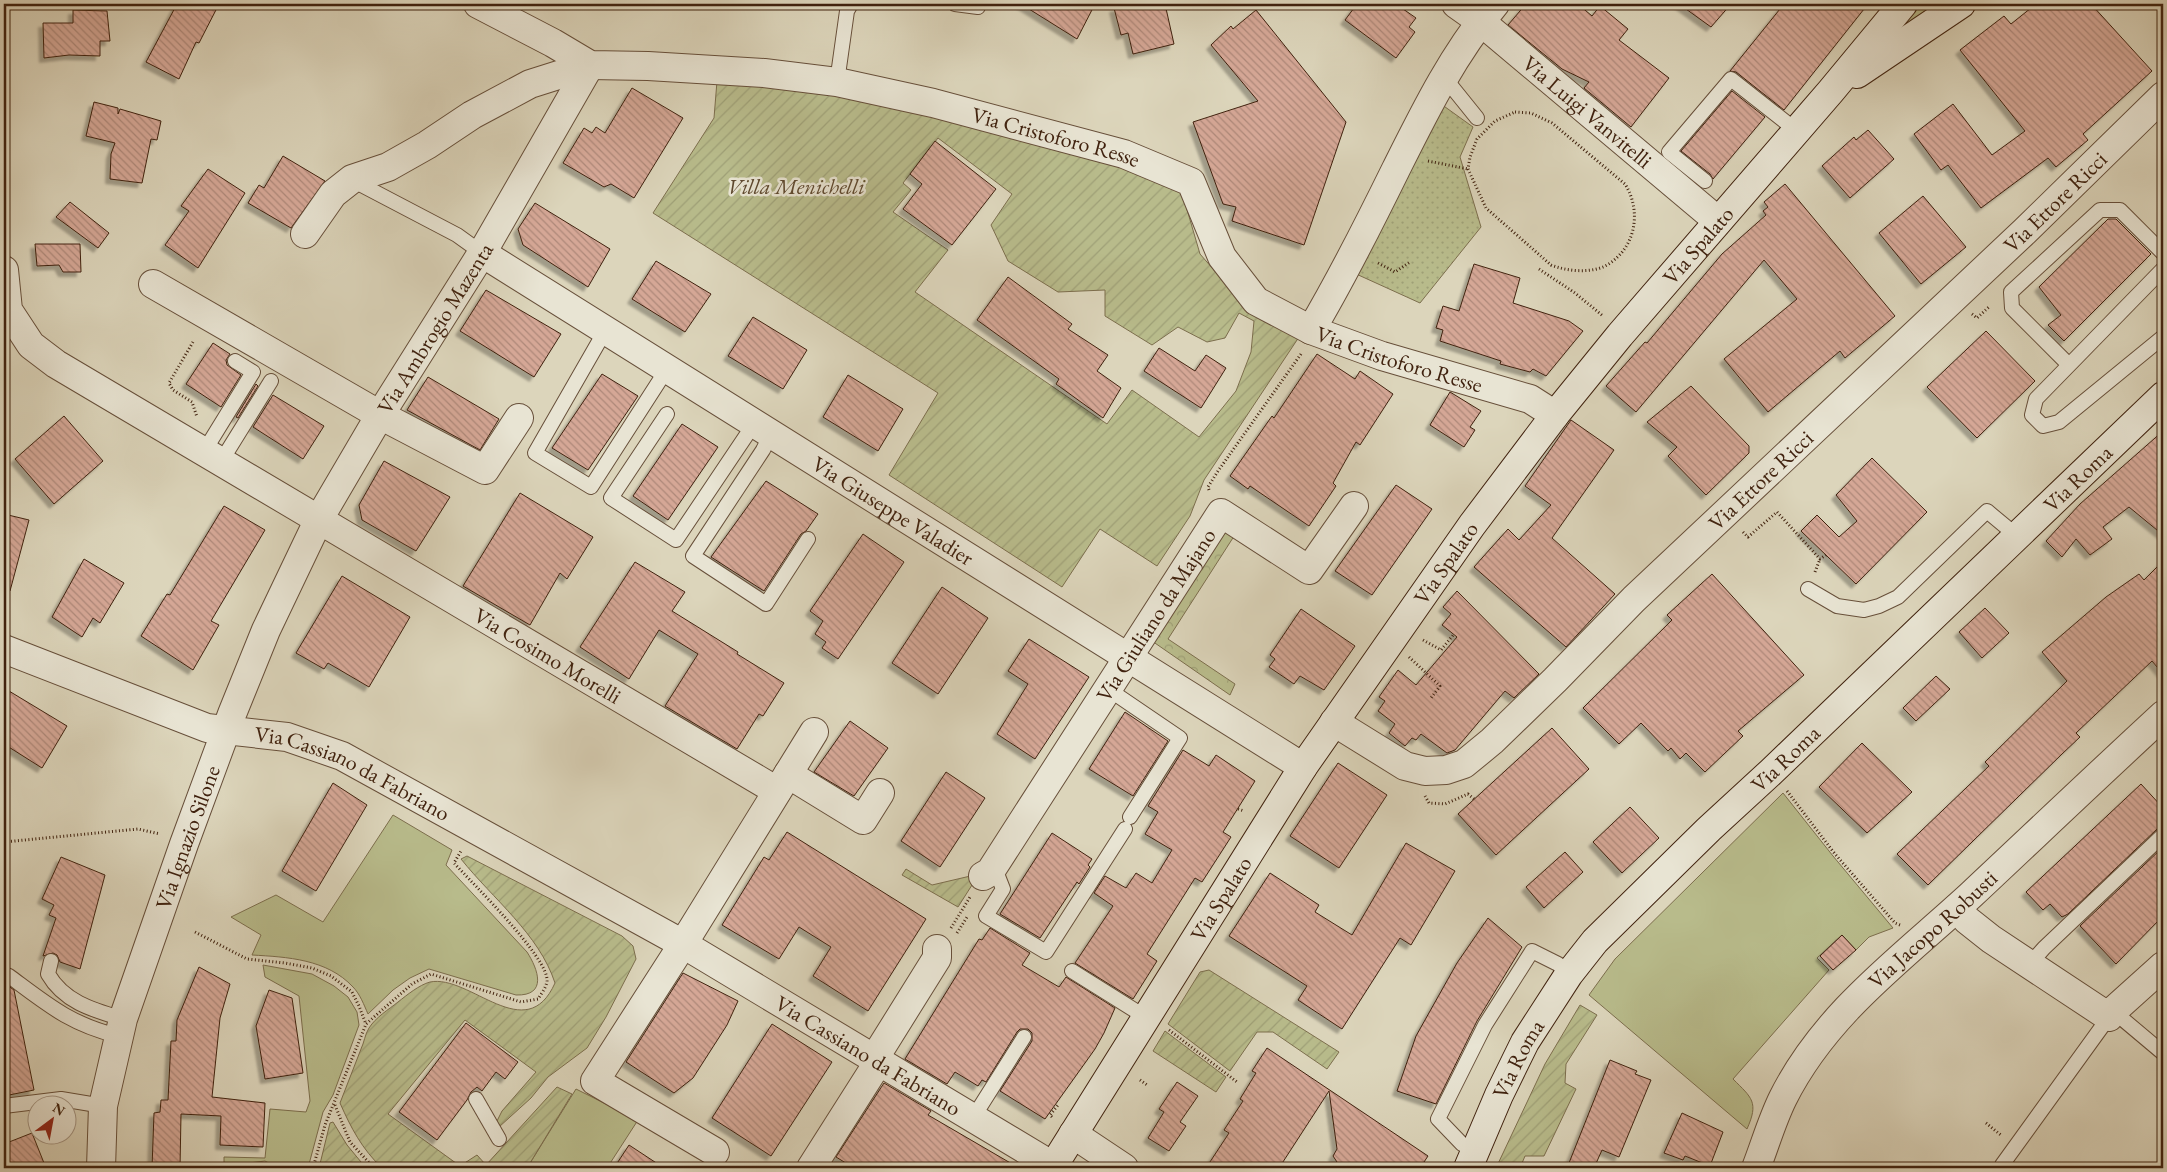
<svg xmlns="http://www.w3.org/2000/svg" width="2167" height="1172" viewBox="0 0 2167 1172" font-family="'EB Garamond',serif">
  <defs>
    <pattern id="forest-crowns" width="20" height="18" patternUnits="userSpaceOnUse" patternTransform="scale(1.25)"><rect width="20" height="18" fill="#b8bb8b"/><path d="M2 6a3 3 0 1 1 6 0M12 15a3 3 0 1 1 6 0" fill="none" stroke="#9fa077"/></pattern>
    <pattern id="park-dots" width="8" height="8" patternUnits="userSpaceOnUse" patternTransform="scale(1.25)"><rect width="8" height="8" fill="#b8bb8b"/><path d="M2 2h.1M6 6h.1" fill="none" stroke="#9fa077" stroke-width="1.8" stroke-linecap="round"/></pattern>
    <pattern id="garden-furrows" width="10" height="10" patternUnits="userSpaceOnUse" patternTransform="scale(1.25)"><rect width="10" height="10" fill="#b8bb8b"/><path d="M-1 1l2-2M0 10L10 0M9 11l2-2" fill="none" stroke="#9fa077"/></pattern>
    <pattern id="building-back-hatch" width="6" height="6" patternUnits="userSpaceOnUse" patternTransform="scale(1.25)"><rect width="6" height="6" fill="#d5a796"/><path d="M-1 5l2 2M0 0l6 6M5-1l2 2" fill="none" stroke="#ae8879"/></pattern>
    <filter id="shadow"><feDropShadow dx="-4.5" dy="4.5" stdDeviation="1" flood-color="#0004"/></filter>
  </defs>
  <rect width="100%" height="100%" fill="#dcd5bb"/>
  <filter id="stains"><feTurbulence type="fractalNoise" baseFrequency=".004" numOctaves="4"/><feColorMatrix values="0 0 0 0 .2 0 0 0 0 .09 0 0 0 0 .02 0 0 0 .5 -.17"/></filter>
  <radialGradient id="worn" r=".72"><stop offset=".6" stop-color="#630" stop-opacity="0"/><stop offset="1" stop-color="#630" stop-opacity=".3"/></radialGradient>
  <!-- grass -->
  <g fill="#b8bb8b" stroke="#7c6e4d">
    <path d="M1920,4H1934L1940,7L1885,42Z"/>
    <path d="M1783,793L1833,856L1893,928L1869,937L1856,950L1842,935L1817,958L1829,970L1733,1079C1752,1098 1759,1102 1747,1129L1589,995L1615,959Z"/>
    <path d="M393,815L452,850L446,865L527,952C538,969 548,996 516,995L429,969L410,978L393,990L368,1014C364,1005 360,994 353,987C327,959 287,957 252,955L261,935L231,917L276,895L323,922Z"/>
    <path d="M263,965L312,974L334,986L348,997L357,1012L359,1025L333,1095L323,1112L308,1168H278L265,1161L233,1165V1168H224V1157L265,1158L270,1109L306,1112L310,1101L299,996L265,977Z"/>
    <path d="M576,1089L638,1120L607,1168H527Z"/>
  </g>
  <!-- forest -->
  <path fill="url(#forest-crowns)" stroke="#7c6e4d" d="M1228,523L1238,530L1168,639L1235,684L1230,695L1152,641Z"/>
  <!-- park -->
  <path fill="url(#park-dots)" stroke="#7c6e4d" d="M1441,104L1473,127L1460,157L1481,227L1420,303L1354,273Z"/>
  <!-- garden -->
  <g fill="url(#garden-furrows)" stroke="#7c6e4d" fill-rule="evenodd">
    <path d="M774,80L930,111L1118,162L1181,189L1200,254L1247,308L1299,337L1204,480L1190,516L1157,566L1100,529L1062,587L889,475L938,393L653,213L714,118L717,81ZM938,138L1012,194L991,225L1008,261L1058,292L1105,290V316L1152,345L1178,327L1207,342L1225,338L1239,313L1254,321L1251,352L1236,391L1199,437L1132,390L1107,424L915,292L948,250L893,212L911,190L903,183Z"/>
    <path d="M467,856L622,936L633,946L636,959L606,1017L587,1048L548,1077L531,1098L499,1127L495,1125L502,1111L536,1072L465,1020L388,1114L460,1166L477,1155L486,1165L557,1087L572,1094L527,1168H382C362,1149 351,1128 340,1103C347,1085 354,1067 361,1049C364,1043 365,1034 369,1028C376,1017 388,1010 398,1002C407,995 419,985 430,982C470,974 526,1048 555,983C539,934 493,899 461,859Z"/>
    <path d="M906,869L932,885L979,874L958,907L902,875Z"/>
    <path d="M1209,970L1339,1052L1327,1069L1273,1032H1257L1230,1071L1168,1024L1200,972Z"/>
    <path d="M1580,1005L1597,1015L1566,1064L1565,1083L1576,1089L1544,1156H1525L1520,1168H1496L1545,1064Z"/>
    <path d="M1165,1031L1226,1077L1216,1092L1153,1051Z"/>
    <path d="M333,1122L347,1145L366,1168H319L330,1123Z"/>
  </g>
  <!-- building -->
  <g fill="url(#building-back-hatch)" stroke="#40220f" filter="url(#shadow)">
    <path d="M177,4H219L199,43L196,42L179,79L146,62Z"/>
    <path d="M1021,4H1095L1077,39Z"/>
    <path d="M1133,4H1165L1174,44L1133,54L1128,33L1121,35L1114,8Z"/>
    <path d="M1357,4H1396L1416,18L1409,27L1415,32L1396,58L1345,20Z"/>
    <path d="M1526,4H1578L1592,16L1600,6L1628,29L1619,40L1669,78L1631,127L1584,88L1589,82L1562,69L1508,25Z"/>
    <path d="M1679,4H1731L1711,27Z"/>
    <path d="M1784,4H1868L1784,110L1736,72L1730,71Z"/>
    <path d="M2036,4H2091L2152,71L2083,134L2088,140L2056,167L2048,158L1981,208L1948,165L1941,170L1914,134L1953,104L1992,155L2025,131L1960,50L2004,16L2011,24Z"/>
    <path d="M73,10L107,11L110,41H100V56L69,55L44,58L43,23H73Z"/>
    <path d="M1256,10L1346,122L1304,245L1232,221L1236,207L1223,204L1193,122L1258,101L1211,45L1231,26L1233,29Z"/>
    <path d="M632,88L683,118L634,198L611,184L604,187L563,163L584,128L592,133L596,127L605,133Z"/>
    <path d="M1732,91L1765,117L1713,179L1710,174L1681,151Z"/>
    <path d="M94,102L118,108V114L120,109L161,121L157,140L151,139L142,183L110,179L111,154L115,143L86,136Z"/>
    <path d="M1868,130L1894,159L1850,198L1822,166L1854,137L1856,140Z"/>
    <path d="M935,141L996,189L952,245L903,209L922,184L910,174Z"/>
    <path d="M283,156L325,181L291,228L248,203L259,185L264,188Z"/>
    <path d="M208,169L245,193L198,268L165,245L189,211L181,206Z"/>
    <path d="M1785,184L1895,316L1845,358L1840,351L1768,412L1724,359L1797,299L1764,260L1636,412L1606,386L1645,342L1647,343L1722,254L1766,215L1763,211L1768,207L1764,202Z"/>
    <path d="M1923,196L1966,247L1921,284L1879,233Z"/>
    <path d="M70,202L109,233L98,248L56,217Z"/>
    <path d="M535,203L610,249L588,287L523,245L518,229Z"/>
    <path d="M2108,219H2116L2151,254L2064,341L2048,325L2061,315L2039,287Z"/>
    <path d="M35,244H80L81,272H63L59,265L37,266Z"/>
    <path d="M656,261L711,294L685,332L632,299Z"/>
    <path d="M1474,264L1520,278L1513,303L1569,321L1583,331L1546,376L1533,369L1530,372L1500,364L1501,361L1440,341L1443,330L1436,328L1443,306L1459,311Z"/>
    <path d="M1008,277L1072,324L1068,329L1108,355L1097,371L1121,388L1103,418L1056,384L1059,379L977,320Z"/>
    <path d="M486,290L561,334L534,377L460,331Z"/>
    <path d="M753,317L807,350L783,389L728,356Z"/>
    <path d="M1986,331L2035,381L1977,438L1927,387Z"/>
    <path d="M213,343L230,354L226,360L227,365L241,375L221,407L186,384Z"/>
    <path d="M1159,348L1195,371L1206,355L1226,368L1201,408L1144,371Z"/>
    <path d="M1317,354L1355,379L1360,371L1393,394L1360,445L1356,442L1333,483L1336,486L1309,526L1250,486L1248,489L1230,476L1272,416L1274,418Z"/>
    <path d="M602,374L638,396L588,470L552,448Z"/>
    <path d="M848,375L903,409L878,451L823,417Z"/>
    <path d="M428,377L499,419L480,450L407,410Z"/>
    <path d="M256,384L258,386L238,418L236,417Z"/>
    <path d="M1691,386L1749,446V453L1706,495L1668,456L1677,447L1647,422Z"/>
    <path d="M1450,392L1481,411L1470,427L1475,430L1464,447L1430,425Z"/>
    <path d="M273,395L324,426L303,459L253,427Z"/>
    <path d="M64,416L103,461L54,504L15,459Z"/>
    <path d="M1571,420L1614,450L1552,538L1615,594L1566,647L1474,567L1508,529L1519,540L1551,505L1525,486Z"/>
    <path d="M682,424L718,447L668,520L633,496Z"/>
    <path d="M2163,431V535L2129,507L2103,527L2112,539L2090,555L2076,539L2062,557L2046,541L2080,504Z"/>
    <path d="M1872,458L1927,512L1856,584L1801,531L1817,515L1839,537L1857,521L1836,495Z"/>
    <path d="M384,461L450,497L416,551L362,520L359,505Z"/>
    <path d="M766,481L818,514L806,531L801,534L764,591L711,557Z"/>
    <path d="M1396,485L1432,509L1372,595L1335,571Z"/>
    <path d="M520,493L593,537L567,579L560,573L530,625L463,586Z"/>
    <path d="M224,506L265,530L211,621L219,625L193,670L141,636L167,594L170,595Z"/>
    <path d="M4,514L29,520L10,591L4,590Z"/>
    <path d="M863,534L904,562L838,659L822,648L826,642L815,634L823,621L810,611Z"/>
    <path d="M84,559L124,583L100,623L93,618L82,637L52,617Z"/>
    <path d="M2163,561V674L2152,661L2076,733L2080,737L2062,754L1928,885L1897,854L1989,766L1985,762L2067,681L2042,652L2106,597L2139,574L2144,580Z"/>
    <path d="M635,562L685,592L672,611L738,652L737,654L784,683L763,716L759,714L737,749L665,706L698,654L659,630L629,679L580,647Z"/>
    <path d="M1712,574L1804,675L1738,731L1743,736L1705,772L1686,753L1680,759L1671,748L1668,751L1641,723L1619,744L1583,708L1672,620L1667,615Z"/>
    <path d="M342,576L410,617L369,687L328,663L324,669L296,653Z"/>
    <path d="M942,587L988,618L938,694L892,663Z"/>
    <path d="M1457,591L1539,674L1514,698L1505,691L1455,750L1447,753L1421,734L1416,740L1412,738L1405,746L1389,733L1395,724L1378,711L1385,701L1379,697L1398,670L1416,685L1457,637L1442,625L1451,614L1443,607Z"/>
    <path d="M1985,608L2009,633L1982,658L1959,632Z"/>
    <path d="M1301,609L1355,646L1324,690L1300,676L1294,684L1269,667L1275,659L1270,655Z"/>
    <path d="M1029,639L1089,677L1035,759L997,734L1028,684L1008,671Z"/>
    <path d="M1936,676L1950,689L1916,721L1903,708Z"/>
    <path d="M4,688L67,726L42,768L4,744Z"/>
    <path d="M1125,712L1168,741L1133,796L1089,769Z"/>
    <path d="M850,721L888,748L854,796L814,772Z"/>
    <path d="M1552,728L1589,769L1496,855L1458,814Z"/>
    <path d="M1862,743L1912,792L1867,833L1819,787Z"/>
    <path d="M1183,750L1209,766L1216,755L1255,781L1223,832L1231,837L1202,882L1195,878L1147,954L1157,961L1133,999L1075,963L1113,906L1094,893L1105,876L1126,888L1136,873L1152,883L1172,850L1145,834L1158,812L1148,806Z"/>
    <path d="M1338,763L1387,795L1339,868L1290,836Z"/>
    <path d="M946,772L985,798L940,867L901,841Z"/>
    <path d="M333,783L367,805L316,891L282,871Z"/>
    <path d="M2141,784L2163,808V826L2157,829L2068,914L2062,917L2050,904L2043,910L2026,892Z"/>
    <path d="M1630,807L1659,838L1622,873L1593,842Z"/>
    <path d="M787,832L926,919L868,1011L813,976L831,947L799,927L779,959L722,925L764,857L769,860Z"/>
    <path d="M1052,833L1092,859L1088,865L1090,867L1079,884L1077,882L1040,938L1000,914Z"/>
    <path d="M1406,843L1455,871L1411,945L1400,938L1342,1029L1298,1000L1307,986L1229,936L1270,873L1319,905L1315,912L1352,935Z"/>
    <path d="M2163,847V916L2116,964L2080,926Z"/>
    <path d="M1565,852L1583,872L1544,908L1526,887Z"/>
    <path d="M61,857L105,875L80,969L60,962L57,955L53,953L43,956L56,918L49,915L54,905L42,899Z"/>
    <path d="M1488,918L1522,947L1477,1021L1436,1104L1397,1091L1416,1036L1457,963Z"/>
    <path d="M990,928L1030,953L1022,965L1059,987L1066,977L1115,1008L1104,1033L1095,1049L1045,1119L1000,1091L1032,1041V1033L1028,1029H1020L1017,1032L986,1082L982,1080L978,1086L955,1072L947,1084L905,1059L979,939L982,940Z"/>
    <path d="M1842,935L1856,950L1833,970L1820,956Z"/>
    <path d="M199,967L230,984L220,1018L212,1097L265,1103L263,1147L220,1145L221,1116L181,1114L180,1168H152L154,1113L160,1112L161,1100H168L171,1041H176L177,1020Z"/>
    <path d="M683,973L738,1001L727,1025L693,1078L674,1093L626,1062Z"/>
    <path d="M4,983L14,990L34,1090L4,1096Z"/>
    <path d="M269,990L292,998L303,1073L265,1079L256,1026Z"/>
    <path d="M466,1023L518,1062L505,1079L496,1072L482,1091L477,1087L471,1092L467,1100L437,1140L399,1112Z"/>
    <path d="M772,1024L832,1062L771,1156L712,1118Z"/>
    <path d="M1267,1048L1428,1156L1420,1168H1341L1333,1156L1337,1149L1329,1091L1279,1168H1206L1229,1133L1224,1130L1243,1101L1240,1099L1256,1073L1252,1071Z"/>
    <path d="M1610,1060L1637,1071L1635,1074L1651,1080L1619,1157L1602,1150L1594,1168H1567Z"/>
    <path d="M1177,1082L1198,1096L1180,1122L1186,1126L1169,1151L1148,1138L1164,1112L1159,1109Z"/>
    <path d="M884,1083L931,1111L928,1115L1019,1168H854L836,1157Z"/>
    <path d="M1682,1113L1723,1132L1710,1166L1685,1156L1683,1160L1664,1153Z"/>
    <path d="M32,1133L46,1168H4V1144Z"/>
    <path d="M629,1145L664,1168H614Z"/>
  </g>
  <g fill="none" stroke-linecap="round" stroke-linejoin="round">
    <!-- lane casing -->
    <g stroke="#674f3a" stroke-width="16">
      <g id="lane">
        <path d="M955,4L978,7L979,4"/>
        <path d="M1442,79L1448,82L1477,118"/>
        <path d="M837,82L847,11L851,4"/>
        <path d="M352,180L457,235L482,253"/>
        <path d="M1705,181L1669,152L1731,79L1797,131"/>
        <path d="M2163,269L2036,399L2032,415L2043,426L2059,422L2163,337"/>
        <path d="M605,331L535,453L591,487L667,369"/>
        <path d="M2068,364L2012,308L2011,292L2100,210H2120L2163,253"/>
        <path d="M667,414L611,498L676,540L754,424"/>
        <path d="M771,434L763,450L693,556L766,604L808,539"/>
        <path d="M205,450L253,372L235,361"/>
        <path d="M222,460L271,381"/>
        <path d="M1808,589L1837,606L1864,610L1879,606L1898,597L1987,511L2017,536"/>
        <path d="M1108,689L1180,738L1130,817"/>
        <path d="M994,866L1003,889L986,916L1046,952L1125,829"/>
        <path d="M51,961L48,974C64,1002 93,1010 123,1019"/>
        <path d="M2030,964L2044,948L2163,835"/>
        <path d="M1072,971L1147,1018"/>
        <path d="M4,974L9,976C48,1005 70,1024 118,1036"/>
        <path d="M2113,1011L2163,1053"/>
        <path d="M476,1099L499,1139"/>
        <path d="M4,1106L61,1099L103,1106"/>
        <path d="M973,1118L1024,1037"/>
        <path d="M1476,1150L1462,1144L1438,1119L1485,1025L1532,951L1558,964L1569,974"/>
        <path d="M2007,1168L2002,1165L2109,1017"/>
      </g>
    </g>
    <!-- street casing -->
    <g stroke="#674f3a" stroke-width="30">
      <g id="street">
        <path id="s1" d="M478,4L553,43L590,65L648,66L764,73L837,82L933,103L1124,154L1191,182L1222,257L1256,301L1311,330L1382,356L1530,399L1555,415"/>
        <path id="s2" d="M1456,4L1480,21L1718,221"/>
        <path d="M305,234L333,194L352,179L388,167L427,145L472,115L530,84L590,65"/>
        <path id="s3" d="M482,253L1303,767"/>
        <path id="s4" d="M4,270L8,310L31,345L56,364L777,791"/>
        <path d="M153,284L380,415L485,470L519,418"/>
        <path d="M1311,330C1342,278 1369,224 1396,169C1425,111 1453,54 1495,4"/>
        <path id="s5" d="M4,649L207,728L287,737L342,756L683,944L1053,1166"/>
        <path id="s6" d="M1334,722L1405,766L1425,771L1446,770L1464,764L1492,741L1555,680L1634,599L2025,231L2163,96"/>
        <path d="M788,774L863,820L880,793"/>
        <path id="s7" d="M983,876L990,872L1221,513L1309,570L1354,506"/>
        <path d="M1957,908L1967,920L1991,939L2109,1017L2113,1011L2163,966"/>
        <path d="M874,1059L937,958V949"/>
        <path d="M1073,1134L1124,1168"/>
        <path d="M715,1152L595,1081L683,944L814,732"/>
        <path id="s8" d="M101,1168L103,1106L123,1019L184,844L232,714L266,630L319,519L380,415L482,253L590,65"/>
        <path d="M811,1168L879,1061"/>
        <path id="s9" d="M1756,1168C1765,1145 1772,1120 1783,1098C1826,1012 1904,957 1972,894C2036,834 2099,774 2163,715"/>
      </g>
    </g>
    <!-- secondary casing -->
    <g stroke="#40220f" stroke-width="30">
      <g id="secondary">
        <path d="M1857,74L1961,4"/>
        <path id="s10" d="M1052,1168L1303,767L1472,525L1555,415L1620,335L1831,91L1903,4"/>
        <path id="s11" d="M1468,1168L1499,1095L1525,1042L1569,974L1595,941L1709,829L1771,772L2163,396"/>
      </g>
    </g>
    <!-- path -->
    <g stroke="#40220f" stroke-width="3" stroke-dasharray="1 2.5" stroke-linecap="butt">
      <path d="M1515,112L1531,113L1552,123L1625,184C1642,211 1636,248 1607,265C1591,274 1566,271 1551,265L1486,208L1468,169L1470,157L1477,139L1495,121Z"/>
      <path d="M1428,161L1468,169"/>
      <path d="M1378,263L1395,272L1410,262"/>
      <path d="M1539,269L1575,293L1603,316"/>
      <path d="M1972,314L1977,318L1990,306"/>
      <path d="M193,342L169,383L173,390L192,402L197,417"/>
      <path d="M1209,490L1208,487L1218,471L1301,354"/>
      <path d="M1743,532L1748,537L1777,512L1820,559L1826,555"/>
      <path d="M1815,572L1820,559"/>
      <path d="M1423,640L1441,650L1454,634"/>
      <path d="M1409,657L1440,686L1431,698"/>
      <path d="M1787,791L1835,854L1895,923L1900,925"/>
      <path d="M1425,796L1429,803L1445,804L1468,794L1474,799"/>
      <path d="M1238,809L1244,811"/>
      <path d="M4,842L138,829L160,834"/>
      <path d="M951,928L970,897"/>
      <path d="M195,932L247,959L285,963L312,968L331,976L352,992L359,1006L366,1024"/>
      <path d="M957,933L967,917"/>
      <path d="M1169,1030L1237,1082"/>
      <path d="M1140,1080L1147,1085"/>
      <path d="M335,1105L350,1142L374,1168"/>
      <path d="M1052,1117L1050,1115L1058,1105"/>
      <path d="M1986,1123L2002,1136"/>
      <path d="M1793,1165L1797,1168"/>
      <path d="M313,1168L325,1125L366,1024L412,984L431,974L521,1002L538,999C541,994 546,988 547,981C549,958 472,883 454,863L461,851"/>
    </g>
    <!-- lane -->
    <use href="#lane" stroke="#e8e4d3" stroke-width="14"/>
    <!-- street -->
    <use href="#street" stroke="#e8e4d3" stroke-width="28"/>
    <!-- secondary -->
    <use href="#secondary" stroke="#e8e4d3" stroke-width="28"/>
  </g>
  <g text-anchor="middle" stroke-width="5" stroke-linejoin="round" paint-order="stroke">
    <!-- street labels -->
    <g font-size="22" fill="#40220f" stroke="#e8e4d3">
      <text dy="8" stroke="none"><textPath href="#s2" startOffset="170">Via Luigi Vanvitelli</textPath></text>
      <text dy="8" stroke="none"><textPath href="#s1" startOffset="601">Via Cristoforo Resse</textPath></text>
      <text dy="8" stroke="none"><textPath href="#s6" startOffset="960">Via Ettore Ricci</textPath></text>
      <text dy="8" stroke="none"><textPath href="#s10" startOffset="1128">Via Spalato</textPath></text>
      <text dy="8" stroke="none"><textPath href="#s8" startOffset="912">Via Ambrogio Mazenta</textPath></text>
      <text dy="8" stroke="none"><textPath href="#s1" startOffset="1036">Via Cristoforo Resse</textPath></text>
      <text dy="8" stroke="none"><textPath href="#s11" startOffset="930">Via Roma</textPath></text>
      <text dy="8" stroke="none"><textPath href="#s6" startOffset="555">Via Ettore Ricci</textPath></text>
      <text dy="8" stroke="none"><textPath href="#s3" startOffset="485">Via Giuseppe Valadier</textPath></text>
      <text dy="8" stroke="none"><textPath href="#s10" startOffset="722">Via Spalato</textPath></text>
      <text dy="8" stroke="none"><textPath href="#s7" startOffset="314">Via Giuliano da Majano</textPath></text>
      <text dy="8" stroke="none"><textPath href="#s4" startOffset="685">Via Cosimo Morelli</textPath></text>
      <text dy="8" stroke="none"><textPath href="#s11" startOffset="525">Via Roma</textPath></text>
      <text dy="8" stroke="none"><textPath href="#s5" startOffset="372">Via Cassiano da Fabriano</textPath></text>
      <text dy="8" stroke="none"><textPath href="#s8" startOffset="344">Via Ignazio Silone</textPath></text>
      <text dy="8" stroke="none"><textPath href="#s10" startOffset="318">Via Spalato</textPath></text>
      <text dy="8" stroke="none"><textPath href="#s9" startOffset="302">Via Jacopo Robusti</textPath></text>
      <text dy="8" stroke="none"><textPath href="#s5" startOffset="962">Via Cassiano da Fabriano</textPath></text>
      <text dy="8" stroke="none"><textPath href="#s11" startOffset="120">Via Roma</textPath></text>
    </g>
    <!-- park labels -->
    <g font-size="22" font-style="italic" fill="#5e482e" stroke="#e8e4d3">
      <text x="796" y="194">Villa Menichelli</text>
    </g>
  </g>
  <!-- margin -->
  <rect width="2167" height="1172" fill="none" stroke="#dcd5bb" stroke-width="20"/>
  <rect x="5" y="5" width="2157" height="1162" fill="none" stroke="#40220f" stroke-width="2.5"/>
  <rect x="10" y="10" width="2147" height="1152" fill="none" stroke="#40220f"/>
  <!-- north arrow -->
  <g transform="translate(52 1120) rotate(32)"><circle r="24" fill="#e8e4d3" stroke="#a59685"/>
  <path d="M0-4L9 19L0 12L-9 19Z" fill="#8f2418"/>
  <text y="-8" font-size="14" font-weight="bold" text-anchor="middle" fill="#40220f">N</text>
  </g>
  <rect width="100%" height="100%" filter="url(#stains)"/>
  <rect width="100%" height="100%" fill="url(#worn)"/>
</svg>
